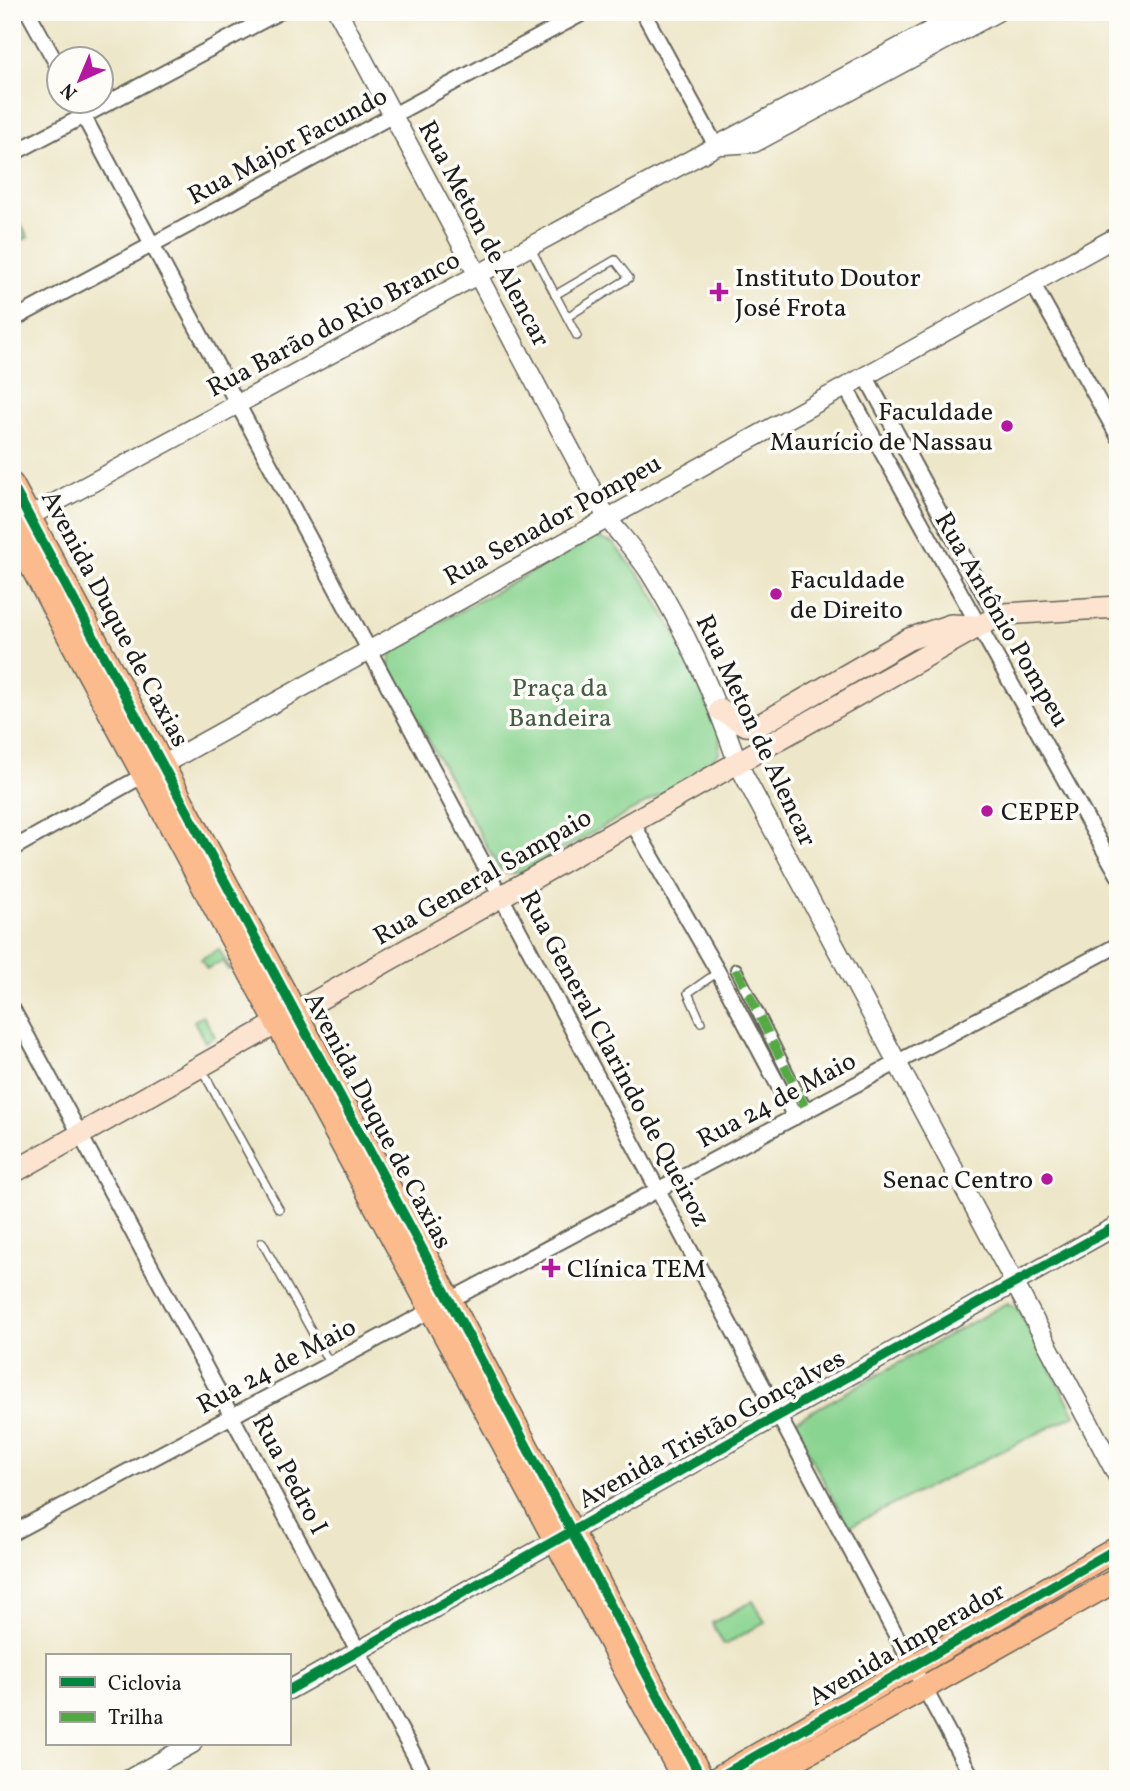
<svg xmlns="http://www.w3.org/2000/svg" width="1130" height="1791" viewBox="0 0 1130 1791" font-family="Vollkorn,serif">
  <rect width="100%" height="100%" fill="#fdfcf7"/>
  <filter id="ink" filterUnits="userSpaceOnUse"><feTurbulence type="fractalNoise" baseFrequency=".0143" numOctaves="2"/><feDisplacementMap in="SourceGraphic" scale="14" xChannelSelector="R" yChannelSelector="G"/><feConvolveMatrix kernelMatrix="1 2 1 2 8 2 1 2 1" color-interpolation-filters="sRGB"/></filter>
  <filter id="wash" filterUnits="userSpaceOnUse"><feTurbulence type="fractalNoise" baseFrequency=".00686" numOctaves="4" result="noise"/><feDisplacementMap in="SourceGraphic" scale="28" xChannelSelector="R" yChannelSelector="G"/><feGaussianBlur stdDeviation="1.57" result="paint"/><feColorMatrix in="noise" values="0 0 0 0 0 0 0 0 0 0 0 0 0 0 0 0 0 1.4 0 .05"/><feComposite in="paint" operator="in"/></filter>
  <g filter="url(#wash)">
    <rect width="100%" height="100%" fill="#ede6c8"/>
    <!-- green -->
    <g fill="#8ad491" stroke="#537856" stroke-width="2">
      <path d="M12,209L28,237L12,246Z"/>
      <path d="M595,537L613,543L646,583L682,645L720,735L719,752L705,770L520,873H507L498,867L388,666L394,647Z"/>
      <path d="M219,949L230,970H228L223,961L207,969L201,959Z"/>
      <path d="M203,1016L215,1036L205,1042L194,1021Z"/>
      <path d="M1007,1303L1019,1309L1075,1415L848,1527L794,1425L795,1421Z"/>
      <path d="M753,1601L765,1622L724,1645L712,1623Z"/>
    </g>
  </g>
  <g filter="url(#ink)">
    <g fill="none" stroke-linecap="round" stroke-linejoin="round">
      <!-- service casing -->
      <g stroke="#656358" stroke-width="10">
        <g id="service">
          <path d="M530,247L577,336"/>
          <path d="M555,295L615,260L629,278L567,317"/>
          <path d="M701,1022L688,993L718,972"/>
          <path d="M201,1068L279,1209"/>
          <path d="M262,1242L330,1364"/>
        </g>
      </g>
      <!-- pedestrian casing -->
      <g stroke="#656358" stroke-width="14">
        <path id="pedestrian" d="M736,969L807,1111"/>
      </g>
      <!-- minor casing -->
      <g stroke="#656358" stroke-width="18">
        <g id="minor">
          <path d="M28,12L60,70"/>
          <path d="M643,12L716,146"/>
          <path d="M76,102L973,1779"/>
          <path d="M12,154L279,12"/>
          <path d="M1033,284L1118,436"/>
          <path d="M12,320L585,12"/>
          <path d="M865,375L997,618"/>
          <path d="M845,386L1118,875"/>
          <path d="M632,822L718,972L795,1117"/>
          <path d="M12,849L144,775"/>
          <path d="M12,1008L427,1779"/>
          <path d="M12,1533L1118,945"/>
        </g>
      </g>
      <!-- tertiary casing -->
      <g stroke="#656358" stroke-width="21">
        <g id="tertiary">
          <path d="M338,12L607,518C621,536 638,554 650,573C688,634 715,697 738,764L1118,1477"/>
          <path d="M723,145L754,143L997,12"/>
          <path d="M19,522L965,12"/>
          <path d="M153,770L1118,236"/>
          <path d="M289,1690L1118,1225"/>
          <path d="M129,1779L192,1744"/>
        </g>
      </g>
      <!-- secondary casing -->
      <g stroke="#656358" stroke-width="24">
        <g id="secondary">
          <path d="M720,710L746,725L758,726L909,639L951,625L977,626"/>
          <path d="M12,1173L979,626L1004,614L1118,607"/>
        </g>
      </g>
      <!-- primary casing -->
      <g stroke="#656358" stroke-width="26">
        <g id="primary">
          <path d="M12,485L450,1301L702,1779"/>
          <path d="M12,530L684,1779"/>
          <path d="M716,1779L1118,1548"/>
          <path d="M761,1779L1118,1579"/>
        </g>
      </g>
      <!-- service -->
      <use href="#service" stroke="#fff" stroke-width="7"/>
      <!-- pedestrian -->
      <use href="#pedestrian" stroke="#fff" stroke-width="10"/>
      <!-- minor -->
      <use href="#minor" stroke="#fff" stroke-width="14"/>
      <!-- tertiary -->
      <use href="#tertiary" stroke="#fff" stroke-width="18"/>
      <!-- secondary -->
      <use href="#secondary" stroke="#fde4d1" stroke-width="21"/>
      <!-- primary -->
      <use href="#primary" stroke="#fbbb8d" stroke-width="23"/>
      <!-- quiet -->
      <path stroke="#52a943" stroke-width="9" stroke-dasharray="18 9" stroke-linecap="butt" d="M736,969L807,1111"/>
      <!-- cycleway casing -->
      <g stroke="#fdfcf7" stroke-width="15">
        <g id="cycleway">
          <path d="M12,485L450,1301L702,1779"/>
          <path d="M289,1690L1118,1225"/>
          <path d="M716,1779L1118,1548"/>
        </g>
      </g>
      <!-- cycleway -->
      <use href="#cycleway" stroke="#00873e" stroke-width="10"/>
    </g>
  </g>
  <!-- markers -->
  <g fill="#b5179e" stroke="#fdfcf7" stroke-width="2.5">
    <path d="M715.5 281.5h7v7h7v7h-7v7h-7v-7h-7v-7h7z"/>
    <circle cx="1007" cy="426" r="7"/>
    <circle cx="776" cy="594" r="7"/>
    <circle cx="987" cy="811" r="7"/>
    <circle cx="1047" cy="1179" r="7"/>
    <path d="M547.5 1257.5h7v7h7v7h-7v7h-7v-7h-7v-7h7z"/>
  </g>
  <g text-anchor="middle" stroke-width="7" stroke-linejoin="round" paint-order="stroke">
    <!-- street labels -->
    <g font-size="26" fill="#1c1c1c" stroke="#fdfcf7">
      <text transform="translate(287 145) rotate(-28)" y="9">Rua Major Facundo</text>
      <text transform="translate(485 233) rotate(62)" y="9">Rua Meton de Alencar</text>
      <text transform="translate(333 323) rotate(-28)" y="9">Rua Barão do Rio Branco</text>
      <text transform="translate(552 519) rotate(-29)" y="9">Rua Senador Pompeu</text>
      <text transform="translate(116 618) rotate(62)" y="9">Avenida Duque de Caxias</text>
      <text transform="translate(1003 619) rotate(60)" y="9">Rua Antônio Pompeu</text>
      <text transform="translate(757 730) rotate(65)" y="9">Rua Meton de Alencar</text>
      <text transform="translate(482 876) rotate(-30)" y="9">Rua General Sampaio</text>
      <text transform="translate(616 1058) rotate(62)" y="9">Rua General Clarindo de Queiroz</text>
      <text transform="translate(776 1099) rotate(-28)" y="9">Rua 24 de Maio</text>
      <text transform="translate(379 1120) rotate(62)" y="9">Avenida Duque de Caxias</text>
      <text transform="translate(276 1365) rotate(-28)" y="9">Rua 24 de Maio</text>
      <text transform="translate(711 1428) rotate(-29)" y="9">Avenida Tristão Gonçalves</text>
      <text transform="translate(291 1474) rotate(62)" y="9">Rua Pedro I</text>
      <text transform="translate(906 1643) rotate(-30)" y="9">Avenida Imperador</text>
    </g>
    <!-- poi labels -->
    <g font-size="26" fill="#1c1c1c" stroke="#fdfcf7" text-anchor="start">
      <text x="735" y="286">Instituto Doutor<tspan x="735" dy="30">José Frota</tspan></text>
      <text x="993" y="420" text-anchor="end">Faculdade<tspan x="993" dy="30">Maurício de Nassau</tspan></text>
      <text x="790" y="588">Faculdade<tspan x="790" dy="30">de Direito</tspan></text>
      <text x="1001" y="820">CEPEP</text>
      <text x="1033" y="1188" text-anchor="end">Senac Centro</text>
      <text x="567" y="1277">Clínica TEM</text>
    </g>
    <!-- park labels -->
    <g font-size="26" fill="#425c45" stroke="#fdfcf7">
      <text x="560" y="696">Praça da<tspan x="560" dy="30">Bandeira</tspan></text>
    </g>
  </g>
  <!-- margin -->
  <rect width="1130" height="1791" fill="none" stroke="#fdfcf7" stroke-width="42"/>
  <!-- legend -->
  <rect x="46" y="1654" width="245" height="91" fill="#fdfcf7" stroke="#a3a29f" stroke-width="2"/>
  <rect x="60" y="1677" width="35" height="10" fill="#00873e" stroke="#a3a29f" stroke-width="2"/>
  <text x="108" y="1690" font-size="21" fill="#1c1c1c">Ciclovia</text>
  <rect x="60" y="1712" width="35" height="10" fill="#52a943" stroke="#a3a29f" stroke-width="2"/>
  <text x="108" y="1724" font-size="21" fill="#1c1c1c">Trilha</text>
  <!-- north arrow -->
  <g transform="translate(80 80) rotate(224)"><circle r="33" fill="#fdfcf7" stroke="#a3a29f" stroke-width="2"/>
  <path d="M0-5L12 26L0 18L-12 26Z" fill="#b5179e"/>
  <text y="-10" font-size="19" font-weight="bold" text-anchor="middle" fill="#1c1c1c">N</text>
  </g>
</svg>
